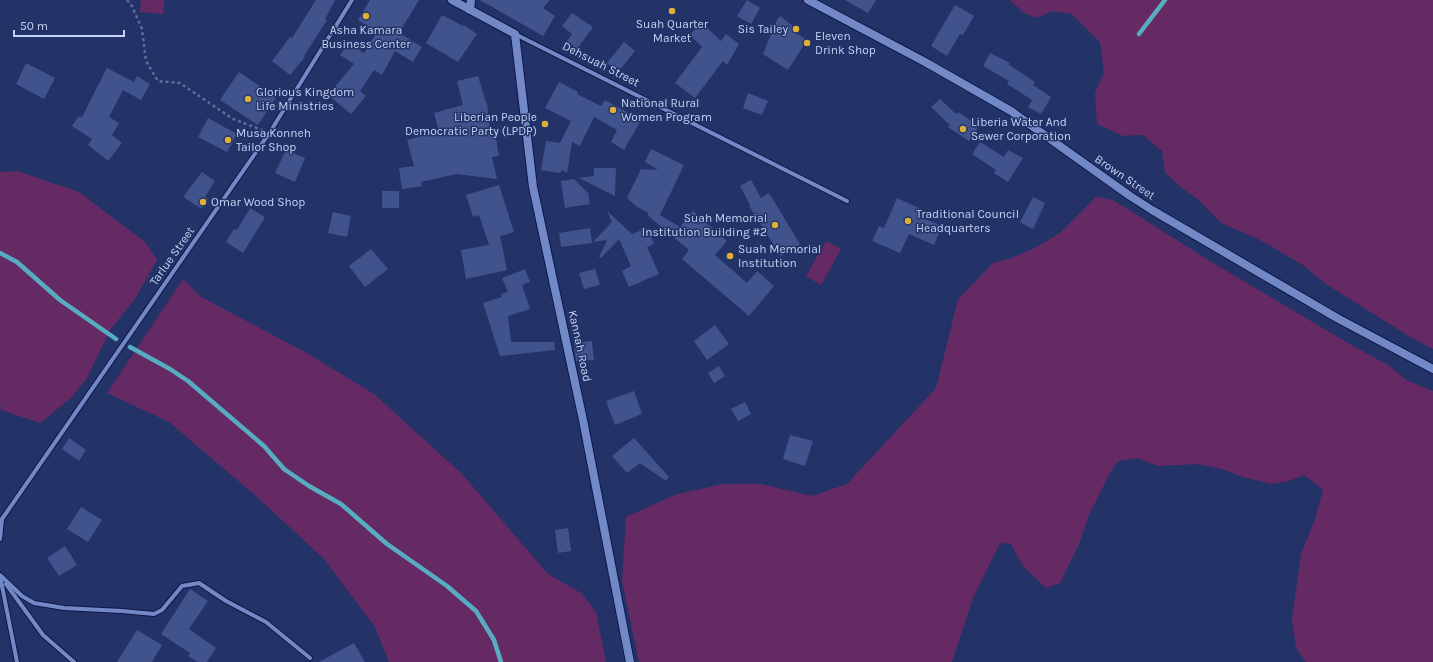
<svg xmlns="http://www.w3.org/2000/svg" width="1433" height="662" viewBox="0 0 1433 662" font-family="Karla,sans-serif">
  <rect width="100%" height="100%" fill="#233368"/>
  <!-- green -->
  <g fill="#652a64">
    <path d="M141,0H164L163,14L140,12Z"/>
    <path d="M1010,0H1433V349L1412,338L1326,284L1303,265L1260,240L1221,223L1199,200L1179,186L1165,172L1162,151L1143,135L1123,136L1097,124L1095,93L1104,73L1100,42L1072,14L1052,11L1037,18L1024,13Z"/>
    <path d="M17,171L79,192L145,242L157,260L135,299L110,330L87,378L71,398L40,423L1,410L0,402V172Z"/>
    <path d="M1096,197L1113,200L1218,266L1353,346L1388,365L1408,381L1433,391V662H1306L1296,648L1292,619L1301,554L1314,522L1323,490L1304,475L1289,481L1272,484L1243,477L1222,469L1197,464L1158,466L1137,458L1118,461L1110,473L1089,515L1079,544L1060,583L1046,588L1023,566L1011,544L1000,543L973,598L952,662H639L622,581L626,517L677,494L724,484H761L812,496L847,484L936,388L958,299L993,263L1009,259L1033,249L1060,233Z"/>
    <path d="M826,241L841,249L821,285L806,276Z"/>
    <path d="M183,279L201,297L305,352L374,394L462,474L548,574L581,593L596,612L606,662H389L375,627L324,559L256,496L169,422L107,393Z"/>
  </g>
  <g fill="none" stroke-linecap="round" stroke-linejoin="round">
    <!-- stream -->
    <g stroke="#58acc1" stroke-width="4.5">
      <path d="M1139,34L1165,0"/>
      <path d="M0,253L17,262L60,300L116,339"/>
      <path d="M130,347L170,369L188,381L264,446L284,469L309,486L341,504L387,544L447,586L476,611L494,640L501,662"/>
    </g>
  </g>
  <!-- building -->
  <g fill="#40538c">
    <path d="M316,0H335L325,19L327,20L304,56L305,57L290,75L272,61L290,37L292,38Z"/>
    <path d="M370,0H419L399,33L422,47L413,62L395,51L382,75L374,70L360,91L366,96L351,114L328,95L354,64L340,55L349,43L364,53L377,32L358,20Z"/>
    <path d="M480,0H550L543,8L555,16L543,36Z"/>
    <path d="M747,0L760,8L751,24L737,16Z"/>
    <path d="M845,0H876L868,13Z"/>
    <path d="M955,5L974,16L963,35L960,34L947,56L931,46Z"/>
    <path d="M572,13L593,27L577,49L567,41L572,34L562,26Z"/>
    <path d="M442,15L463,26L464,25L477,34L458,62L426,43Z"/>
    <path d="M780,16L798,30L796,33L807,40L788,70L763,54L776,22Z"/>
    <path d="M701,22L721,41L726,34L739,44L727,65L723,61L695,98L675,83L702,47L690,35Z"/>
    <path d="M624,42L635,51L618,72L607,63Z"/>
    <path d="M990,53L1010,63L1009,65L1035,82L1033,85L1051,97L1041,114L1028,107L1032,100L1007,84L1009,81L983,66Z"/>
    <path d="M26,63L55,78L44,99L16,84Z"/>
    <path d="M107,68L134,82L137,76L150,84L141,100L123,90L109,117L119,123L112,135L122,143L108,161L88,145L92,139L72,126L78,117H82Z"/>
    <path d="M239,72L276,97L258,125L220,100Z"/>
    <path d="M478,76L486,103H487L490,130L494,129L499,156L492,157L497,179L456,174L421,182L422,186L402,189L399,168L414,166L407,140L439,131L434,113L463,105L457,81Z"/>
    <path d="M559,82L578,92L577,94L601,106L605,100L641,120L624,150L611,142L617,130L594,117L580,146L572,142L567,173L562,170L560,173L541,170L546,141L560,143L571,121L545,108Z"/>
    <path d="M748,93L768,101L762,115L743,108Z"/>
    <path d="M940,99L956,114L958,112L979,126L969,141L948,127L950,125L931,107Z"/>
    <path d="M208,118L237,134L227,152L198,137Z"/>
    <path d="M980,142L1004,157L1008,150L1023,158L1008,182L994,173L996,170L972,154Z"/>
    <path d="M651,149L684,165L660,215L680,227L693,211L727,241L715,255L747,283L757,271L774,286L749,316L682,259L689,250L647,215L649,213L637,207L627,198L641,169L658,170L645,162Z"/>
    <path d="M286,150L305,158L295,182L275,173Z"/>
    <path d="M594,168H616L615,196L579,178L594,176Z"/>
    <path d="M202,172L215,181L205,197L208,199L202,209L183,197Z"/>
    <path d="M574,179L588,193L590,204L565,208L561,181Z"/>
    <path d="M751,180L761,198L769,193L800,244L781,256L749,206L750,205L740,186Z"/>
    <path d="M499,185L514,232L500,236L507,270L466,279L461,250L489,245L479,215L473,217L466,195Z"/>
    <rect x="382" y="191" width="17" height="17"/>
    <path d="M1033,197L1045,203L1033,229L1020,222Z"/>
    <path d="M897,198L921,209L918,216L942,226L934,245L909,234L900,253L872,241L879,226L884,228Z"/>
    <path d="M250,208L265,217L243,253L226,242L234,229L237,230Z"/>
    <path d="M607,211L632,234L647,228L654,244L647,247L659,274L629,287L622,271L631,266L619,239L601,258L599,257L607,240L593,242L612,222Z"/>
    <path d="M333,212L351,216L347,237L328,233Z"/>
    <path d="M590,228L592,243L561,247L559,233Z"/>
    <path d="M371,249L388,269L365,287L349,266Z"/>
    <path d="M525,269L530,282L522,285L530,309L508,316L511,342H554L555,350L500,356L483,303L502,297L501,294L508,292L502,278Z"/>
    <path d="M595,269L600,285L584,289L579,273Z"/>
    <path d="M715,325L729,344L707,360L694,341Z"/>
    <path d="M592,341L594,360L576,361L574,343Z"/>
    <path d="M719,366L725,376L714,383L708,373Z"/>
    <path d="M634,391L642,414L615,425L606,401Z"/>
    <path d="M745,402L751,414L738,421L731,409Z"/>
    <path d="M790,435L813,441L805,466L783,459Z"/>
    <path d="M69,438L86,450L79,461L62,449Z"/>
    <path d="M634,438L669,477L666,481L640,463L627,473L612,456Z"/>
    <path d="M81,507L102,520L88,542L67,529Z"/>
    <path d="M568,528L571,551L558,553L555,530Z"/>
    <path d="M65,546L77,565L59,576L47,558Z"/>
    <path d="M190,589L208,601L189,629L216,648L207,662H198L188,656L190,653L161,634Z"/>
    <path d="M137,630L162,645L152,662H117Z"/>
    <path d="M354,643L365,662H319Z"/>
  </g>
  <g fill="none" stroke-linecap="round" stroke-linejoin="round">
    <!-- street casing -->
    <g stroke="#0d184b" stroke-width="6">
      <g id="street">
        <path d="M515,34L847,201"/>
        <path d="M2,519L270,132L352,0"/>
        <path d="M0,539L2,519"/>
        <path d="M0,575L22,596L34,603L64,608L122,611L154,614L162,610L182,586L199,583L226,601L266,622L310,658"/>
        <path d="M0,576L17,662"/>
        <path d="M6,584L43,635L74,662"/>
      </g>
    </g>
    <!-- secondary casing -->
    <g stroke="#0d184b" stroke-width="10">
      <g id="secondary">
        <path d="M452,0L515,34L533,187L583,420L630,662"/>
        <path d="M808,0L925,62L1011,111L1130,196L1152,210L1337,318L1433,369"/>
        <path d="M470,10L471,0"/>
      </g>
    </g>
    <!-- path -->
    <path stroke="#5d6c9a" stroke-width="2.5" stroke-dasharray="3 3" stroke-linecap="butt" d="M127,0L132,6L142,29L146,61L158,81L180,83L233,119L262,130"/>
    <!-- street -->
    <use href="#street" stroke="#7389c6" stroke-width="4"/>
    <!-- secondary -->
    <use href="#secondary" stroke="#7389c6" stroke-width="8"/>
  </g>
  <!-- markers -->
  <g fill="#ddb133" stroke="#233368" stroke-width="1.5">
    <circle cx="672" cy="11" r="4"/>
    <circle cx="366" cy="16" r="4"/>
    <circle cx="796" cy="29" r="4"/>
    <circle cx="807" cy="43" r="4"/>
    <circle cx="248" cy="99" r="4"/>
    <circle cx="613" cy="110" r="4"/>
    <circle cx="545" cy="124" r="4"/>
    <circle cx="963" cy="129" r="4"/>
    <circle cx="228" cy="140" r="4"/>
    <circle cx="203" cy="202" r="4"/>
    <circle cx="908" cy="221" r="4"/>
    <circle cx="775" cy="225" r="4"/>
    <circle cx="730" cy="256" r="4"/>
  </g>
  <g text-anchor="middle" stroke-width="3" stroke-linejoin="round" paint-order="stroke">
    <!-- poi labels -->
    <g font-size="12" fill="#c5d2f3" stroke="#233368" text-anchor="start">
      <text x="672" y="28" text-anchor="middle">Suah Quarter<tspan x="672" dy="14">Market</tspan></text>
      <text x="788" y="33" text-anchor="end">Sis Tailey</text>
      <text x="366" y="34" text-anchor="middle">Asha Kamara<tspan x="366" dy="14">Business Center</tspan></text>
      <text x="815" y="40">Eleven<tspan x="815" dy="14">Drink Shop</tspan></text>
      <text x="256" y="96">Glorious Kingdom<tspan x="256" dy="14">Life Ministries</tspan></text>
      <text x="621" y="107">National Rural<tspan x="621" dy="14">Women Program</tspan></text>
      <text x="537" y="121" text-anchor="end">Liberian People<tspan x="537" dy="14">Democratic Party (LPDP)</tspan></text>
      <text x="971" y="126">Liberia Water And<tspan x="971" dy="14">Sewer Corporation</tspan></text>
      <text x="236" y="137">Musa Konneh<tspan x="236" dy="14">Tailor Shop</tspan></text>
      <text x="211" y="206">Omar Wood Shop</text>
      <text x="916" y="218">Traditional Council<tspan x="916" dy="14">Headquarters</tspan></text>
      <text x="767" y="222" text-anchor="end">Suah Memorial<tspan x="767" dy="14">Institution Building #2</tspan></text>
      <text x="738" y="253">Suah Memorial<tspan x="738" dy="14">Institution</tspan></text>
    </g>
    <!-- street labels -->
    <g font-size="12" fill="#c5d2f3" stroke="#233368">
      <text transform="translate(601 64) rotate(27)" y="4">Dehsuah Street</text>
      <text transform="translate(1125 177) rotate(34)" y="4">Brown Street</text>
      <text transform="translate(172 256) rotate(-55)" y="4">Tarlue Street</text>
      <text transform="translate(580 346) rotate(78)" y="4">Kannah Road</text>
    </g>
  </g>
  <!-- scale -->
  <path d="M14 30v6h110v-6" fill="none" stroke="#c5d2f3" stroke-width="2"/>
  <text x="20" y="30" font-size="12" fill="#c5d2f3" stroke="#233368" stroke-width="3" paint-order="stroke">50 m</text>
</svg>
